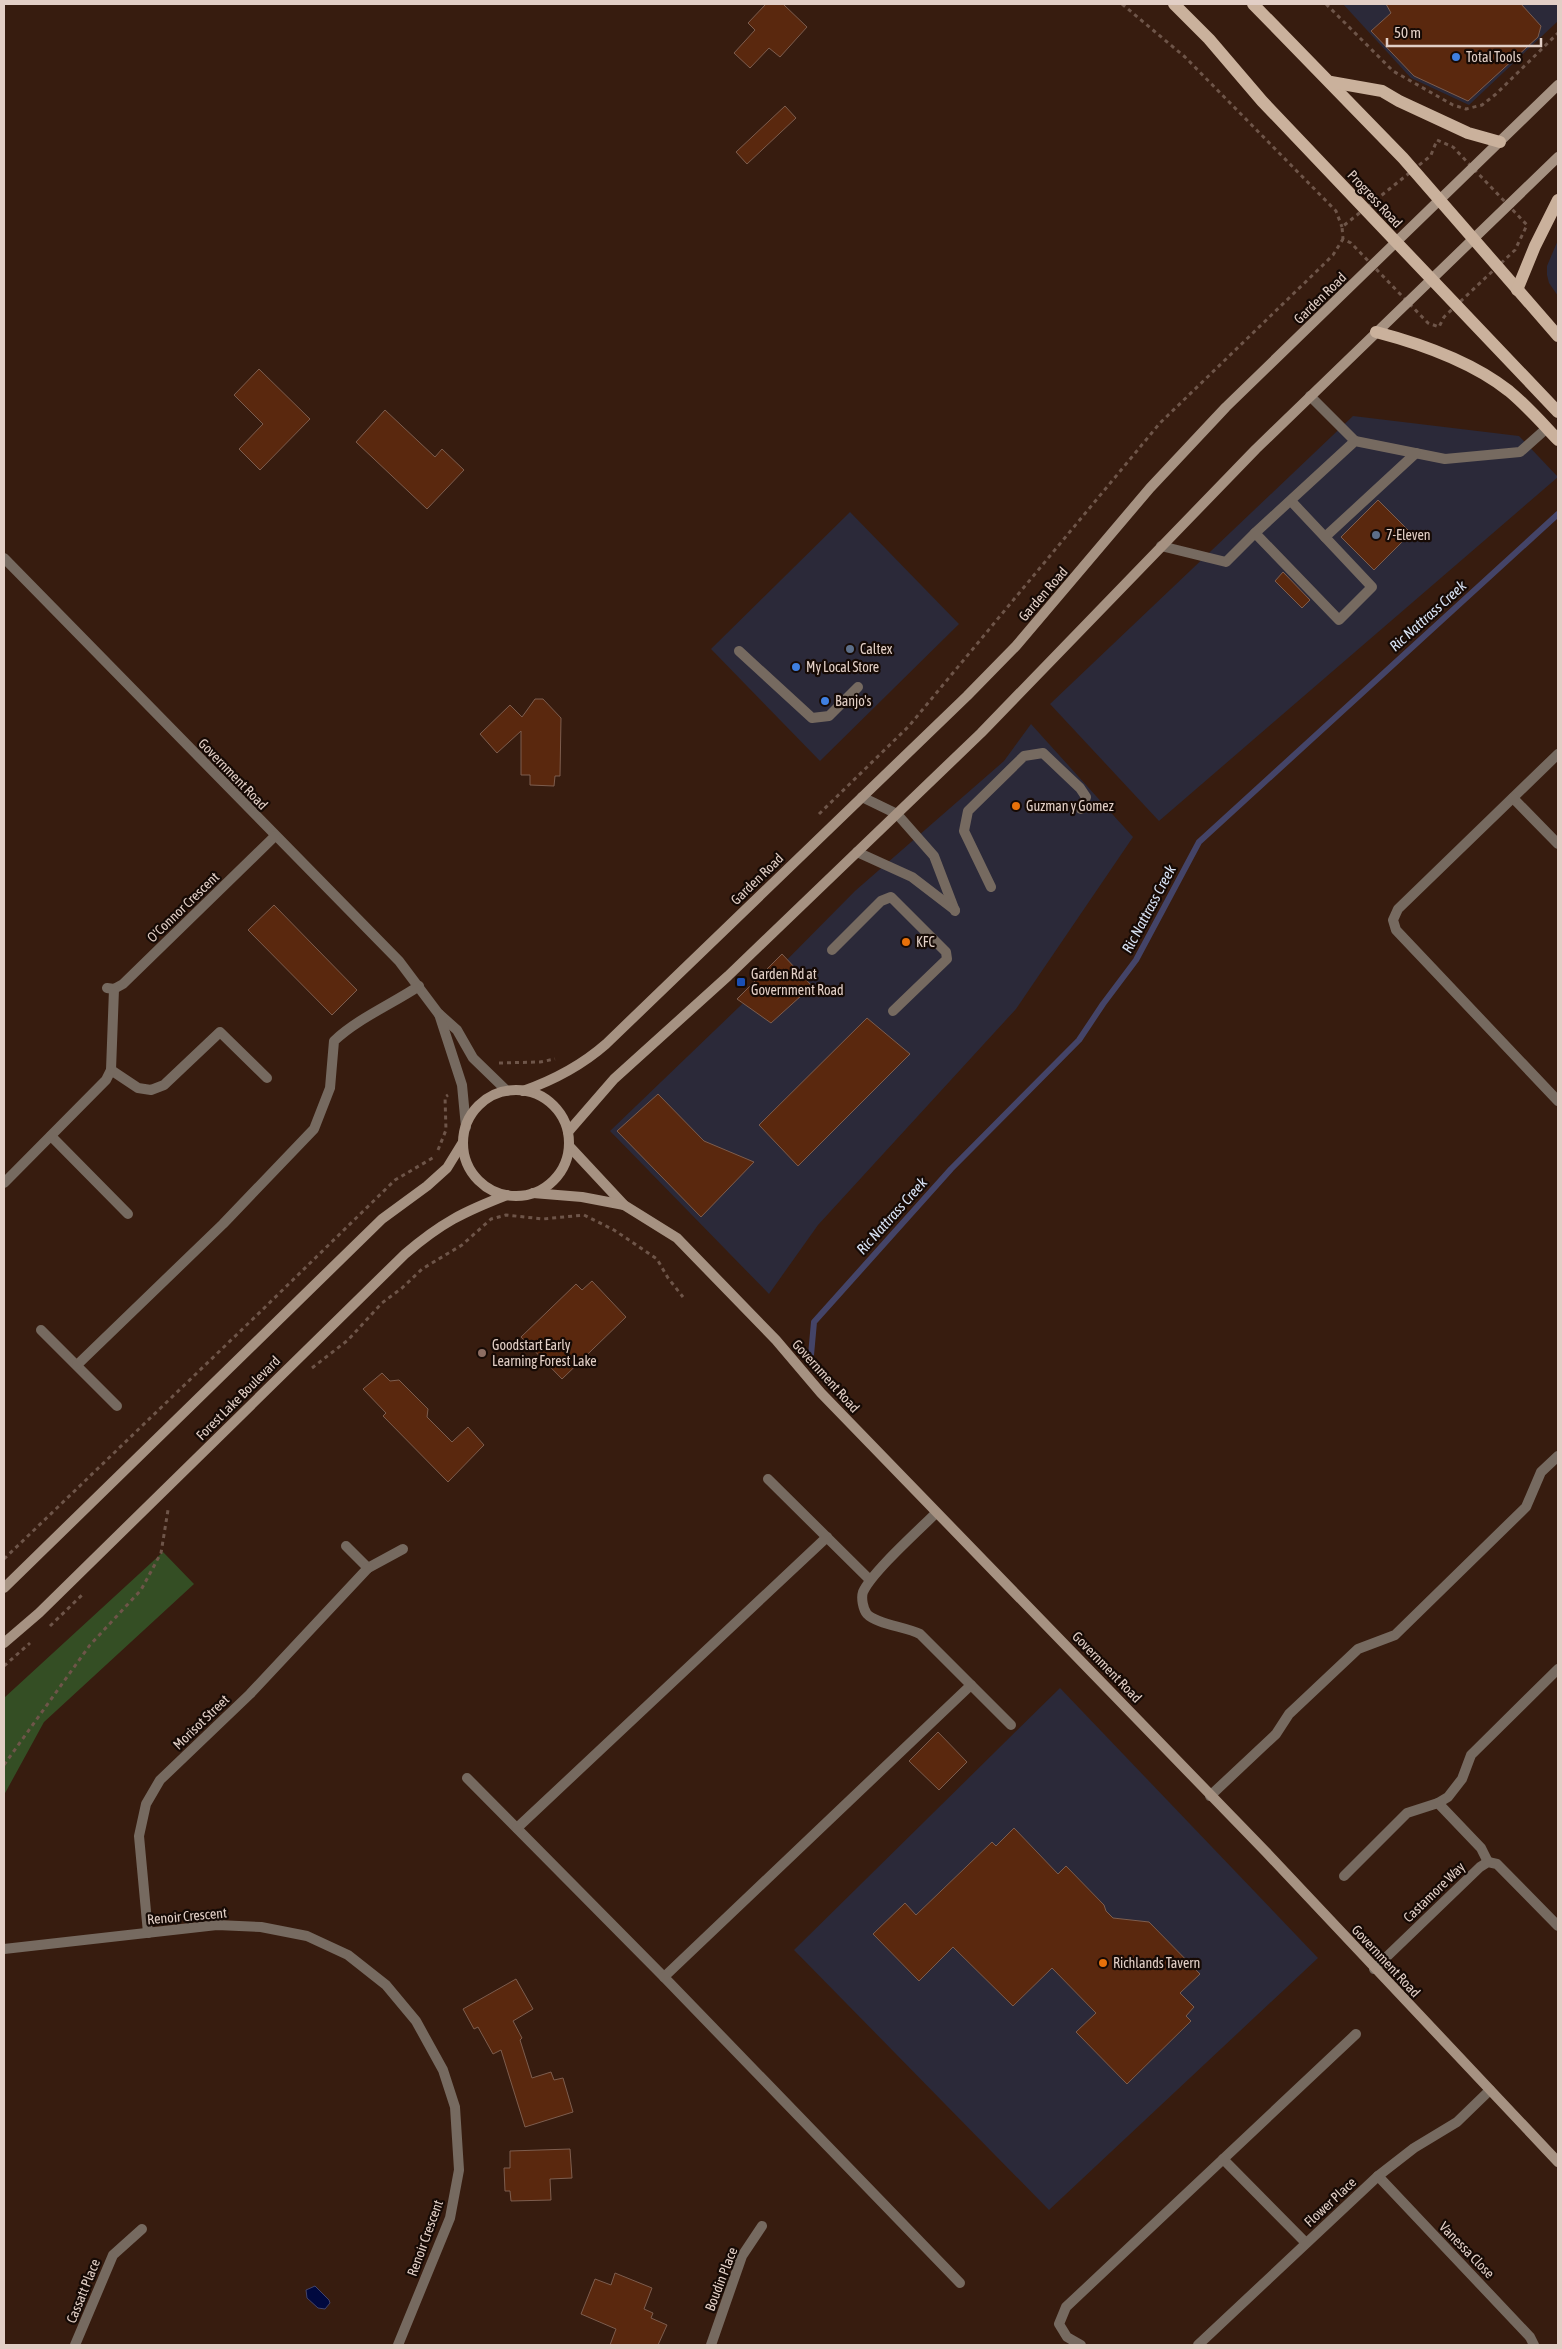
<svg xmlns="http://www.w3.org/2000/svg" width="1562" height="2349" viewBox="0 0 1562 2349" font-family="'Asap Condensed',sans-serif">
  <rect width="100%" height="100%" fill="#371c0f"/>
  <!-- commercial -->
  <g fill="#2b2939">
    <path d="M1343,4H1558V21L1469,105L1411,78Z"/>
    <path d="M1558,240V296L1549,283L1547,275V266Z"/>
    <path d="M1353,416L1519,436L1558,477L1159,821L1050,704Z"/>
    <path d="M850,512L959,624L820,761L711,649Z"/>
    <path d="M1031,724L1133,837L1016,1009L818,1225L769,1294L610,1131L765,982L855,891L1004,761Z"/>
    <path d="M1060,1688L1318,1958L1049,2210L794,1950Z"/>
  </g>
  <!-- green -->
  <path fill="#344e24" d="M163,1552L194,1584L44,1722L4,1795V1698Z"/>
  <!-- water -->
  <path fill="#00093f" stroke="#444468" d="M315,2286L329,2300L330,2303L325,2309L318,2308L307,2298L306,2290Z"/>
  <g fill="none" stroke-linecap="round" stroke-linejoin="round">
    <!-- stream -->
    <path stroke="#444468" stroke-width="6" d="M811,1355L814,1322L951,1169L1079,1040L1103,1004L1136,960L1199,842L1558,514"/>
  </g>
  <!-- building -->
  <g fill="#5a280e" stroke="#7d5d4e">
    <path d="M766,4H783L807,27L780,57L769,48L750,68L734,53L755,30L748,23Z"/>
    <path d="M1386,4H1521L1541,26L1538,37L1468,101L1414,76L1371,31L1391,13Z"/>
    <path d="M785,106L796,118L747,164L736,152Z"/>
    <path d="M259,369L310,419L260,470L239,449L263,424L234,395Z"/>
    <path d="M385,410L435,457L442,449L464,470L427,509L356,442Z"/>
    <path d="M1378,500L1411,533L1374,570L1341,537Z"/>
    <path d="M1283,572L1310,600L1302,608L1275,581Z"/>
    <path d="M535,699H543L561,718L560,776H555L554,786L530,785V775H521V731L497,753L480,734L510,705L522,717Z"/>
    <path d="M274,905L357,990L332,1015L248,930Z"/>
    <path d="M782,954L812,986L771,1023L737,999Z"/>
    <path d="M867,1018L910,1054L798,1166L759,1125Z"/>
    <path d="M658,1094L704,1141L754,1162L701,1217L617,1131Z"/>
    <path d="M592,1281L626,1317L562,1379L521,1337L576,1284L582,1290Z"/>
    <path d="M382,1373L390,1381L399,1380L428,1409L427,1417L452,1442L468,1427L484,1445L448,1482L383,1416L386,1413L363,1389Z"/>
    <path d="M938,1732L967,1762L939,1790L909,1761Z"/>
    <path d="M1014,1828L1058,1874L1066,1866L1104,1905L1106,1911L1113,1918L1149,1922L1200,1974L1180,1993L1194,2007L1186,2016L1191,2021L1127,2084L1076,2032L1096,2013L1052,1968L1013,2006L953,1947L919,1981L873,1934L905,1903L916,1915L992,1842L996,1846Z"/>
    <path d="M516,1979L533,2009L513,2021L522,2038L520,2040L532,2078L551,2072L554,2080L563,2078L573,2112L525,2127L501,2050L493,2054L478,2027L474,2029L463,2009Z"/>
    <path d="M570,2149L572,2178L550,2179L551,2200L511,2201L510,2191H505L504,2168H510V2151Z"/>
    <path d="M615,2273L652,2288L644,2309L653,2313L651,2318L667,2325L658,2345H610L616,2329L581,2314L595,2279L611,2285Z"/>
  </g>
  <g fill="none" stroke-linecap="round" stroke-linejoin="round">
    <!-- path -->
    <g stroke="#6e5549" stroke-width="3" stroke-dasharray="4 4" stroke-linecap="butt">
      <path d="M1122,4L1185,57L1336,211L1342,227"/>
      <path d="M1326,4L1393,71L1453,105L1466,109L1482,105L1496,94L1558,33"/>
      <path d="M1437,140L1453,147L1527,225L1515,250L1444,317L1439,327L1428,323L1351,243L1343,239L1342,227L1428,158L1431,155Z"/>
      <path d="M819,814L909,726L1160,423L1322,266L1333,255L1343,239"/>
      <path d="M499,1063L540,1062L555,1059"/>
      <path d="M438,1150L446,1130L445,1097L448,1095"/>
      <path d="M312,1368L348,1340L382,1303L402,1288L422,1269L462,1245L491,1219L506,1215L543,1219L584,1215L614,1230L657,1259L668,1278L683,1297"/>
      <path d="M4,1559L256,1316L395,1180L436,1156"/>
      <path d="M50,1626L82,1595"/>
      <path d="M4,1666L30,1643"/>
      <path d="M4,1765L90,1645L141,1590L161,1553L168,1510"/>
    </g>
    <!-- lane -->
    <g stroke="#766a60" stroke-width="10">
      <path d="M1310,396L1355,441"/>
      <path d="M1255,533L1355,441L1445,459L1520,452L1547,428"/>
      <path d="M1325,537L1416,453"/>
      <path d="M1161,546L1226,562L1255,533L1339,620L1372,587L1291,501"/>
      <path d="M739,651L812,718L829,716L858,687"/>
      <path d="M862,797L897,814L934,856L955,911"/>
      <path d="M857,852L912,877L955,910"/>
      <path d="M991,887L964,831L968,811L1024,756L1043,753L1080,788L1086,797L1081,809"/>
      <path d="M832,950L881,901L891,897L946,952L947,959L893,1011"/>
    </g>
    <!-- street -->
    <g stroke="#766a60" stroke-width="10">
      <path d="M4,558L399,961L438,1013L457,1030L473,1058L507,1091"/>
      <path d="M1558,754L1398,909L1393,920L1396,930L1558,1101"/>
      <path d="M1513,798L1558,844"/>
      <path d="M107,988L114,989L123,984L275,836"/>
      <path d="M439,1014L462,1085L466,1127"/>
      <path d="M111,1070L138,1088L151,1090L164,1085L220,1032L267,1078"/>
      <path d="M51,1136L128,1214"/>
      <path d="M4,1183L106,1080L111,1070L114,989"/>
      <path d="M41,1330L117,1406"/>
      <path d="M77,1365L223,1224L314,1129L330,1088L334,1041C357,1019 392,1004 419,986"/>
      <path d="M768,1479L870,1580"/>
      <path d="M936,1513C919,1530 872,1572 863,1592C861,1598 863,1609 867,1614C876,1624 907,1627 920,1634L1011,1725"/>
      <path d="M346,1546L368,1568L403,1549"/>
      <path d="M467,1778L664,1977L960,2283"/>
      <path d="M1210,1796L1276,1734L1289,1714L1358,1649L1395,1635L1526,1507L1541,1472L1558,1456"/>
      <path d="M1438,1803L1481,1848L1488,1862"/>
      <path d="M517,1828L827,1537"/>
      <path d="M1344,1876L1407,1813L1438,1803L1448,1797L1462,1779L1471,1755L1558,1669"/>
      <path d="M148,1933L139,1836L146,1804L160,1780L250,1694L368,1568"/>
      <path d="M4,1949L217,1925L261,1927L307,1936L348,1955L386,1985L416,2021L443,2070L455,2107L459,2170L450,2218L398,2345"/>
      <path d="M1374,1969L1480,1867L1488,1862L1497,1864L1558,1926"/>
      <path d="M664,1977L971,1685"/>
      <path d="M1223,2159L1306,2243"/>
      <path d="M1378,2176L1530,2337L1534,2345"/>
      <path d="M75,2345L113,2255L142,2229"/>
      <path d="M711,2345L742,2256L762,2226"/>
      <path d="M1081,2345L1067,2337L1059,2324L1066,2307L1356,2034"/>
      <path d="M1198,2345L1378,2176L1414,2148L1457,2122L1490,2090"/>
    </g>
    <!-- secondary -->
    <g stroke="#a69282" stroke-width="10">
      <circle cx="516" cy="1143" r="53"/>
      <path d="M523,1091C554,1080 581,1066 606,1044L967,696L1016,646L1150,488L1226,407L1558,85"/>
      <path d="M568,1132L614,1079L728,976L981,733L1256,449L1558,157"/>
      <path d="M569,1146L624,1205L677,1238L776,1340L821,1393L1266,1852L1558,2162"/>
      <path d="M533,1193L582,1197L624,1205"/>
      <path d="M4,1588L382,1219L427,1186L447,1168L463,1142"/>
      <path d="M4,1643L39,1613L405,1254C441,1223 463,1212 507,1195"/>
    </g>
    <!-- primary -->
    <g stroke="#cab19c" stroke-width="12">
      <path d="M1174,4L1209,39L1262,101L1558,412"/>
      <path d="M1253,4L1403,158L1558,336"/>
      <path d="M1331,82L1382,91L1399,101L1468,133L1500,142"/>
      <path d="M1517,290L1535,246L1558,200"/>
      <path d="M1376,332C1422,344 1471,361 1509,391C1527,406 1542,423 1558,440"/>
    </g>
  </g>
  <!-- markers -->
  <g fill="#3f7fe0" stroke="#160a05" stroke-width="2">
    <circle cx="1456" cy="57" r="5"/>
    <circle cx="796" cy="667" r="5"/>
    <circle cx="825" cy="701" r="5"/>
  </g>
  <g fill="#5c6f8a" stroke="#160a05" stroke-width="2">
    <circle cx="1376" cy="535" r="5"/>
    <circle cx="850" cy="649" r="5"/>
  </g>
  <g fill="#e8710a" stroke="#160a05" stroke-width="2">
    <circle cx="1016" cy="806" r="5"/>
    <circle cx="906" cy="942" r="5"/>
    <circle cx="1103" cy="1963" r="5"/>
  </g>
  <rect fill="#1a4fb4" stroke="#160a05" stroke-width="2" x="736" y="977" width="10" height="10" rx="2.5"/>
  <circle fill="#8d6e63" stroke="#160a05" stroke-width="2" cx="482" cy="1353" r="5"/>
  <g text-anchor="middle" stroke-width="4.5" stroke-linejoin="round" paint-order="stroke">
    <!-- poi labels -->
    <g font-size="14" fill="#e2cfc6" stroke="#160a05" text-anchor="start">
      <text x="1466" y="62">Total Tools</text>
      <text x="1386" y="540">7-Eleven</text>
      <text x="860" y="654">Caltex</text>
      <text x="806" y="672">My Local Store</text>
      <text x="835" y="706">Banjo's</text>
      <text x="1026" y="811">Guzman y Gomez</text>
      <text x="916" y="947">KFC</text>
      <text x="751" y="979">Garden Rd at<tspan x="751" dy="16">Government Road</tspan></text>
      <text x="492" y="1350">Goodstart Early<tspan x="492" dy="16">Learning Forest Lake</tspan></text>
      <text x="1113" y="1968">Richlands Tavern</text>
    </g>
    <!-- street labels -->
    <g font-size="14" fill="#e2cfc6" stroke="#160a05">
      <text transform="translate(1375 199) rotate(47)" y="5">Progress Road</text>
      <text transform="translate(1320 298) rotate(-44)" y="5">Garden Road</text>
      <text transform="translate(1043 594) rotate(-49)" y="5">Garden Road</text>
      <text transform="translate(233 774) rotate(46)" y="5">Government Road</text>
      <text transform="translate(757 879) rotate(-44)" y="5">Garden Road</text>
      <text transform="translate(183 907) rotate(-44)" y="5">O'Connor Crescent</text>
      <text transform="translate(826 1376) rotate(48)" y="5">Government Road</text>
      <text transform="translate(238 1398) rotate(-45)" y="5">Forest Lake Boulevard</text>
      <text transform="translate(1107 1667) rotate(46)" y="5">Government Road</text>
      <text transform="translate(201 1722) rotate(-44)" y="5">Morisot Street</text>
      <text transform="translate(1434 1892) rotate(-44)" y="5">Castamore Way</text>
      <text transform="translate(187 1916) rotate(-5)" y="5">Renoir Crescent</text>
      <text transform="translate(1386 1961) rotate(47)" y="5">Government Road</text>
      <text transform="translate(1330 2202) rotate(-43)" y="5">Flower Place</text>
      <text transform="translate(425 2238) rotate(-70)" y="5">Renoir Crescent</text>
      <text transform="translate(1467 2250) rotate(46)" y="5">Vanessa Close</text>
      <text transform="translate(721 2279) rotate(-69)" y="5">Boudin Place</text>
      <text transform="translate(83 2291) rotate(-68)" y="5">Cassatt Place</text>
    </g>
    <!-- water labels -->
    <g font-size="15" font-style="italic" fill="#d8e2f4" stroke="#160a05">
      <text transform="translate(1428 616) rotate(-42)" y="5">Ric Nattrass Creek</text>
      <text transform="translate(1149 909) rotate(-62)" y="5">Ric Nattrass Creek</text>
      <text transform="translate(892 1216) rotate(-48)" y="5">Ric Nattrass Creek</text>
    </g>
  </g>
  <!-- border -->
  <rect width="1562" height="2349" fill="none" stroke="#e2cfc6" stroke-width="10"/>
  <!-- scale -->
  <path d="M1387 38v8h154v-8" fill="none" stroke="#e2cfc6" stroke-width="2.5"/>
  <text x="1394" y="38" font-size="15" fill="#e2cfc6" stroke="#160a05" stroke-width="4" paint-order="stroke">50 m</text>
</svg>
